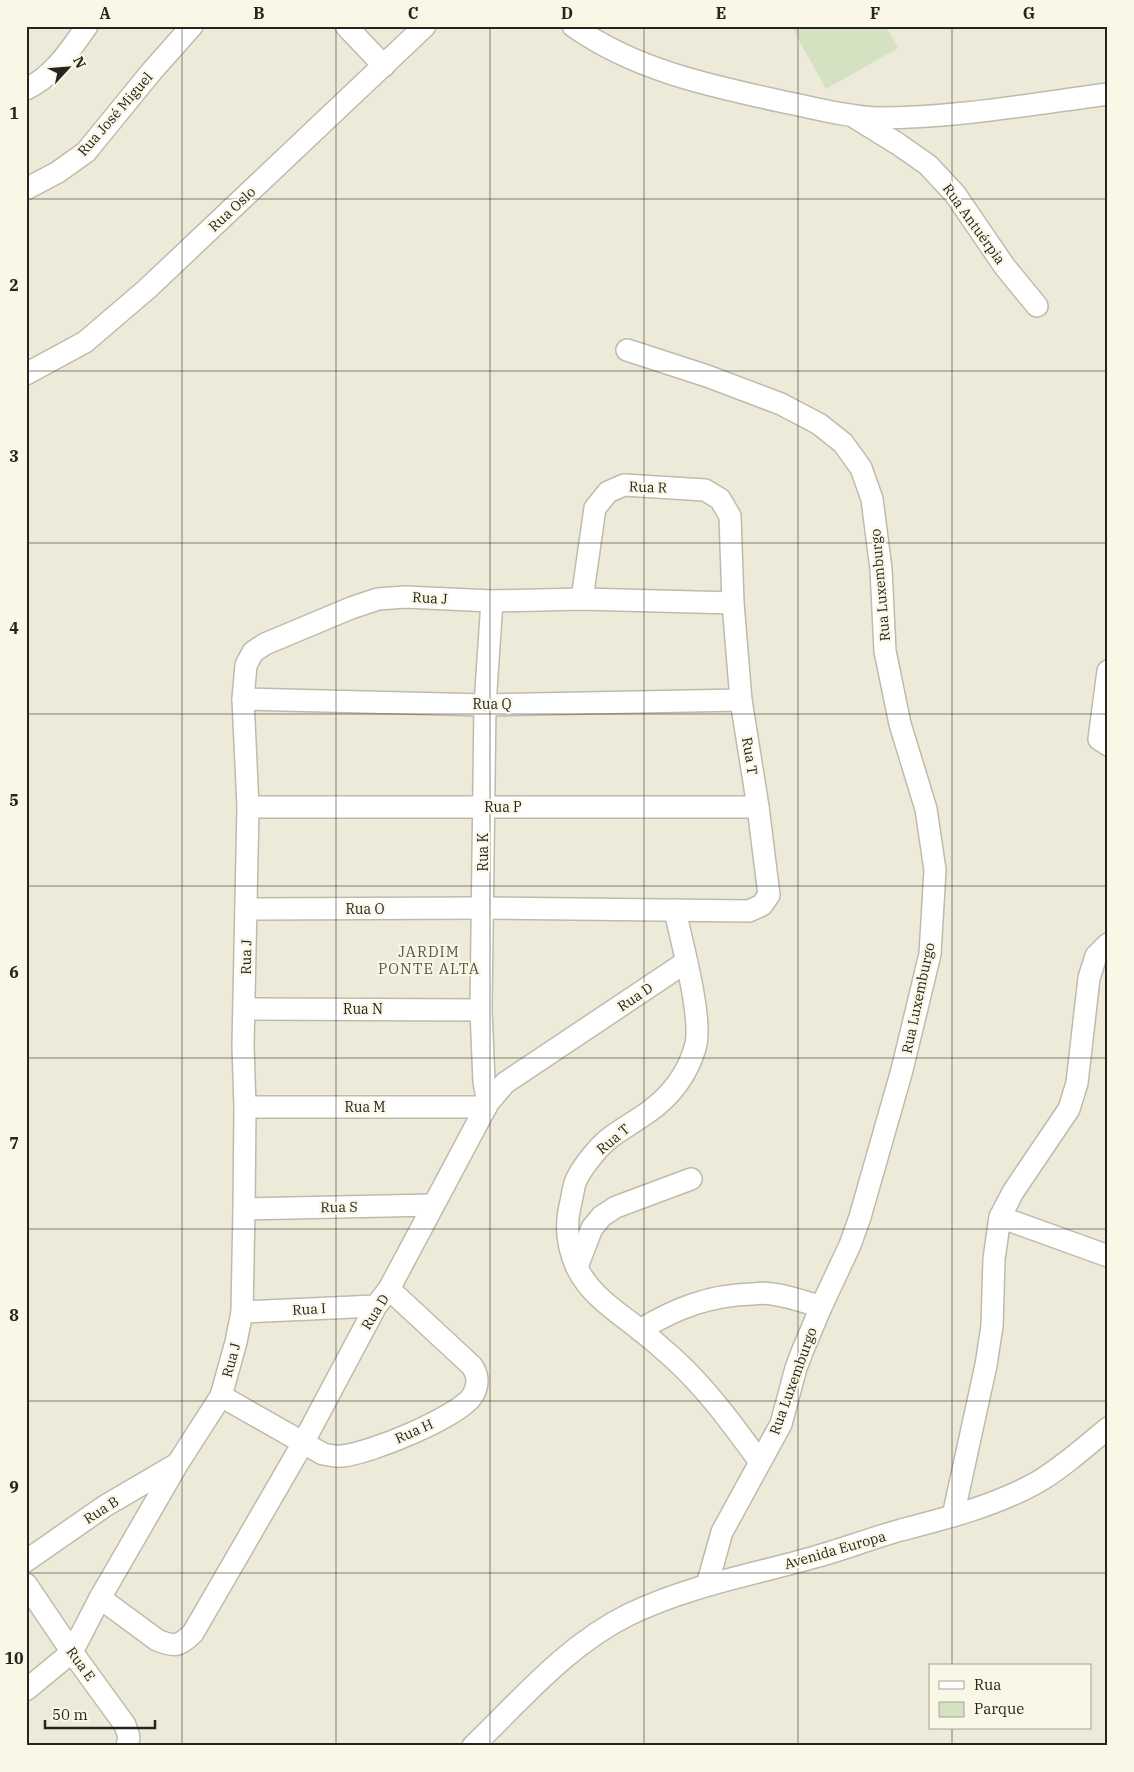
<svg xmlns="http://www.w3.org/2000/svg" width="1134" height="1772" viewBox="0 0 1134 1772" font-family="'IBM Plex Serif',serif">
  <rect width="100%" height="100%" fill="#eeead9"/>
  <!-- green -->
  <path fill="#d4e2c2" d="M791,26H886L898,48L826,89Z"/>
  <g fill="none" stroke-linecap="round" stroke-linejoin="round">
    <!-- minor casing -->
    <g stroke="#bfbbab" stroke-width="24">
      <g id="minor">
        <path d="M346,26L384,66"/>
        <path d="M573,26C636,71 715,87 789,103C819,109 848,117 878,118C955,118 1032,104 1108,94"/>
        <path d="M26,89C54,76 70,50 87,26"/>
        <path d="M856,118L898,144L928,165L955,194L1005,267L1037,306"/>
        <path d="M26,189L58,172L86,152L152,71L192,26"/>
        <path d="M627,350L707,376L781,404L819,424L843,443L861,468L872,499L881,569L885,651L900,724L926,809L935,870L930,954L902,1070L860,1217L850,1245L821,1307L802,1352L796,1368L781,1424L722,1532L707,1585"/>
        <path d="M26,374L85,342L147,289L425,26"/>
        <path d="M1108,671L1099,739L1108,745"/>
        <path d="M243,699L485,705L741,700"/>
        <path d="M248,807H758"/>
        <path d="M246,909L483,908L749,911L762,905L769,895L758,807L741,700L733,603L730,516L720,499L705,490L624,485L608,492L595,508L582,599"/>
        <path d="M675,910C681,941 704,1020 695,1048C687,1075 670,1097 647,1113C633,1123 619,1130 606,1141C596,1150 579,1171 575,1183C573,1190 572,1198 570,1206C565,1227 568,1248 577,1268C590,1294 613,1309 635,1326C648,1336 661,1347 673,1358C707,1389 733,1425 760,1462"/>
        <path d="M245,1009L481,1010"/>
        <path d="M488,1103L484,1082L481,1010L485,705L492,601"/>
        <path d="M245,1107H486"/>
        <path d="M244,1209L433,1205"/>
        <path d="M1000,1217L1108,1256"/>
        <path d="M577,1267L592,1228L602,1216L616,1207L691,1179"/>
        <path d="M242,1312L376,1306"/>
        <path d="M640,1330C676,1308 710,1295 753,1294C759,1293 766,1293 772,1294C789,1296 805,1302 821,1307"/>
        <path d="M221,1396L323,1454C329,1455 336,1457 342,1456C368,1454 460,1417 473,1395C479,1384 478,1375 472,1366L389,1289"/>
        <path d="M953,1516L986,1365L992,1326L994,1259L1000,1217L1013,1192L1069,1109L1077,1083L1089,978L1096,956L1108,944"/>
        <path d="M26,1561L105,1506L175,1465"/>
        <path d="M26,1584L72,1652L125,1725L129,1737L127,1746"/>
        <path d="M100,1598L157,1640C174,1647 179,1647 193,1633L303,1443L376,1306L389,1289L488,1103L505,1083L686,962"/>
        <path d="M26,1690L72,1652L100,1598L178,1463L221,1396L236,1342L242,1312L244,1209L245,1107L243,1046L248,807L243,699L246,665L253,652L265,644L351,608L378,599L405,597L492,601L582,599L733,603"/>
        <path d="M473,1746C521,1700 567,1645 628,1615C687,1586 752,1575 815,1557C844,1549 872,1538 901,1530C947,1518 994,1506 1036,1483C1062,1468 1085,1447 1108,1428"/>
      </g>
    </g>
    <!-- minor -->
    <use href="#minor" stroke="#fff" stroke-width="21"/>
  </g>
  <!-- grid -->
  <path fill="none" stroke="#25241e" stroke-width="1" stroke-opacity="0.55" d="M182,26V1746M336,26V1746M490,26V1746M644,26V1746M798,26V1746M952,26V1666M26,199H1108M26,371H1108M26,543H1108M26,714H1108M26,886H1108M26,1058H1108M26,1229H1108M26,1401H1108M26,1573H1108M952,1728V1746"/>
  <g text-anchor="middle" stroke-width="4.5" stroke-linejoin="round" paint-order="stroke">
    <!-- street labels -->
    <g font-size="14" fill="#25241e" stroke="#fbf7e6">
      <text transform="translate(115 114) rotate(-49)" y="5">Rua José Miguel</text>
      <text transform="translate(232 209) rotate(-43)" y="5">Rua Oslo</text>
      <text transform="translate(974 224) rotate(54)" y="5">Rua Antuérpia</text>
      <text transform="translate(648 487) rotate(2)" y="5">Rua R</text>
      <text transform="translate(880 585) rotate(-95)" y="5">Rua Luxemburgo</text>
      <text transform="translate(430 598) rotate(3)" y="5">Rua J</text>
      <text x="492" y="709">Rua Q</text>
      <text transform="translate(750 756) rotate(81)" y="5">Rua T</text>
      <text x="503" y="812">Rua P</text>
      <text transform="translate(483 852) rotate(-90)" y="5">Rua K</text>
      <text x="365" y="914">Rua O</text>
      <text transform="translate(246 957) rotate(-89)" y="5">Rua J</text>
      <text transform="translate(635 997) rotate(-34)" y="5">Rua D</text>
      <text transform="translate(918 998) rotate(-78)" y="5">Rua Luxemburgo</text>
      <text x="363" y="1014">Rua N</text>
      <text x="365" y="1112">Rua M</text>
      <text transform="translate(613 1139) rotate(-40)" y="5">Rua T</text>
      <text transform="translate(339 1207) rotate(-1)" y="5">Rua S</text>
      <text transform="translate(309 1309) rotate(-3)" y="5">Rua I</text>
      <text transform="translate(375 1312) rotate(-58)" y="5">Rua D</text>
      <text transform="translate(231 1360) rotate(-75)" y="5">Rua J</text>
      <text transform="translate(793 1381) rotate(-70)" y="5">Rua Luxemburgo</text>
      <text transform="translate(414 1431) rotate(-24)" y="5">Rua H</text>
      <text transform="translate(101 1510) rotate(-33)" y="5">Rua B</text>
      <text transform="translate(835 1550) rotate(-16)" y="5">Avenida Europa</text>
      <text transform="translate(81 1664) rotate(54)" y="5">Rua E</text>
    </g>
    <!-- neighbourhood labels -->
    <g font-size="15" letter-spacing="1" fill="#5b5749" stroke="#fbf7e6">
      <text x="429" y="957">JARDIM<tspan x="429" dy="17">PONTE ALTA</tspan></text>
    </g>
  </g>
  <!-- border -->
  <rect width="1134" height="1772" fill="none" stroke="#fbf7e6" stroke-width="55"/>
  <!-- legend -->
  <rect x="929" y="1664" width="162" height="65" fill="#fbf7e6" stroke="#a5a396"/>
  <rect x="939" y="1681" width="25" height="8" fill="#ffffff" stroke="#a5a396"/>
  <text x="974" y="1690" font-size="15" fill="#25241e">Rua</text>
  <rect x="939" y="1702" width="25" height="15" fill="#d4e2c2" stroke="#a5a396"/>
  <text x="974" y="1714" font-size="15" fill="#25241e">Parque</text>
  <!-- north arrow -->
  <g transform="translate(68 68) rotate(64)" stroke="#fbf7e6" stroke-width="4" paint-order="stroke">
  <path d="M0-4L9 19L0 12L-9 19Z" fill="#25241e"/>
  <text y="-8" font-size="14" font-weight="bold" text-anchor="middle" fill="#25241e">N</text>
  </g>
  <!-- scale -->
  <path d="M45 1720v8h110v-8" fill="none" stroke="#25241e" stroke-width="2.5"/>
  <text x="52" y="1720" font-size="15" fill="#25241e" stroke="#fbf7e6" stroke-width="4" paint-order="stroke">50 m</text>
  <rect x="28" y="28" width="1078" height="1716" fill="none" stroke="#25241e" stroke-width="2"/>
  <g font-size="16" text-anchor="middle" font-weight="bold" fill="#25241e">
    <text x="105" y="19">A</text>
    <text x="259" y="19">B</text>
    <text x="413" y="19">C</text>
    <text x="567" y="19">D</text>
    <text x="721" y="19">E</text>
    <text x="875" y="19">F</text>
    <text x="1029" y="19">G</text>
    <text x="14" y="119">1</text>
    <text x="14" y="291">2</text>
    <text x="14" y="462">3</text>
    <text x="14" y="634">4</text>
    <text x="14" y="806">5</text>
    <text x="14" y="978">6</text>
    <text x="14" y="1149">7</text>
    <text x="14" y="1321">8</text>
    <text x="14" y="1493">9</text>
    <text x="14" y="1664">10</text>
  </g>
</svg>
